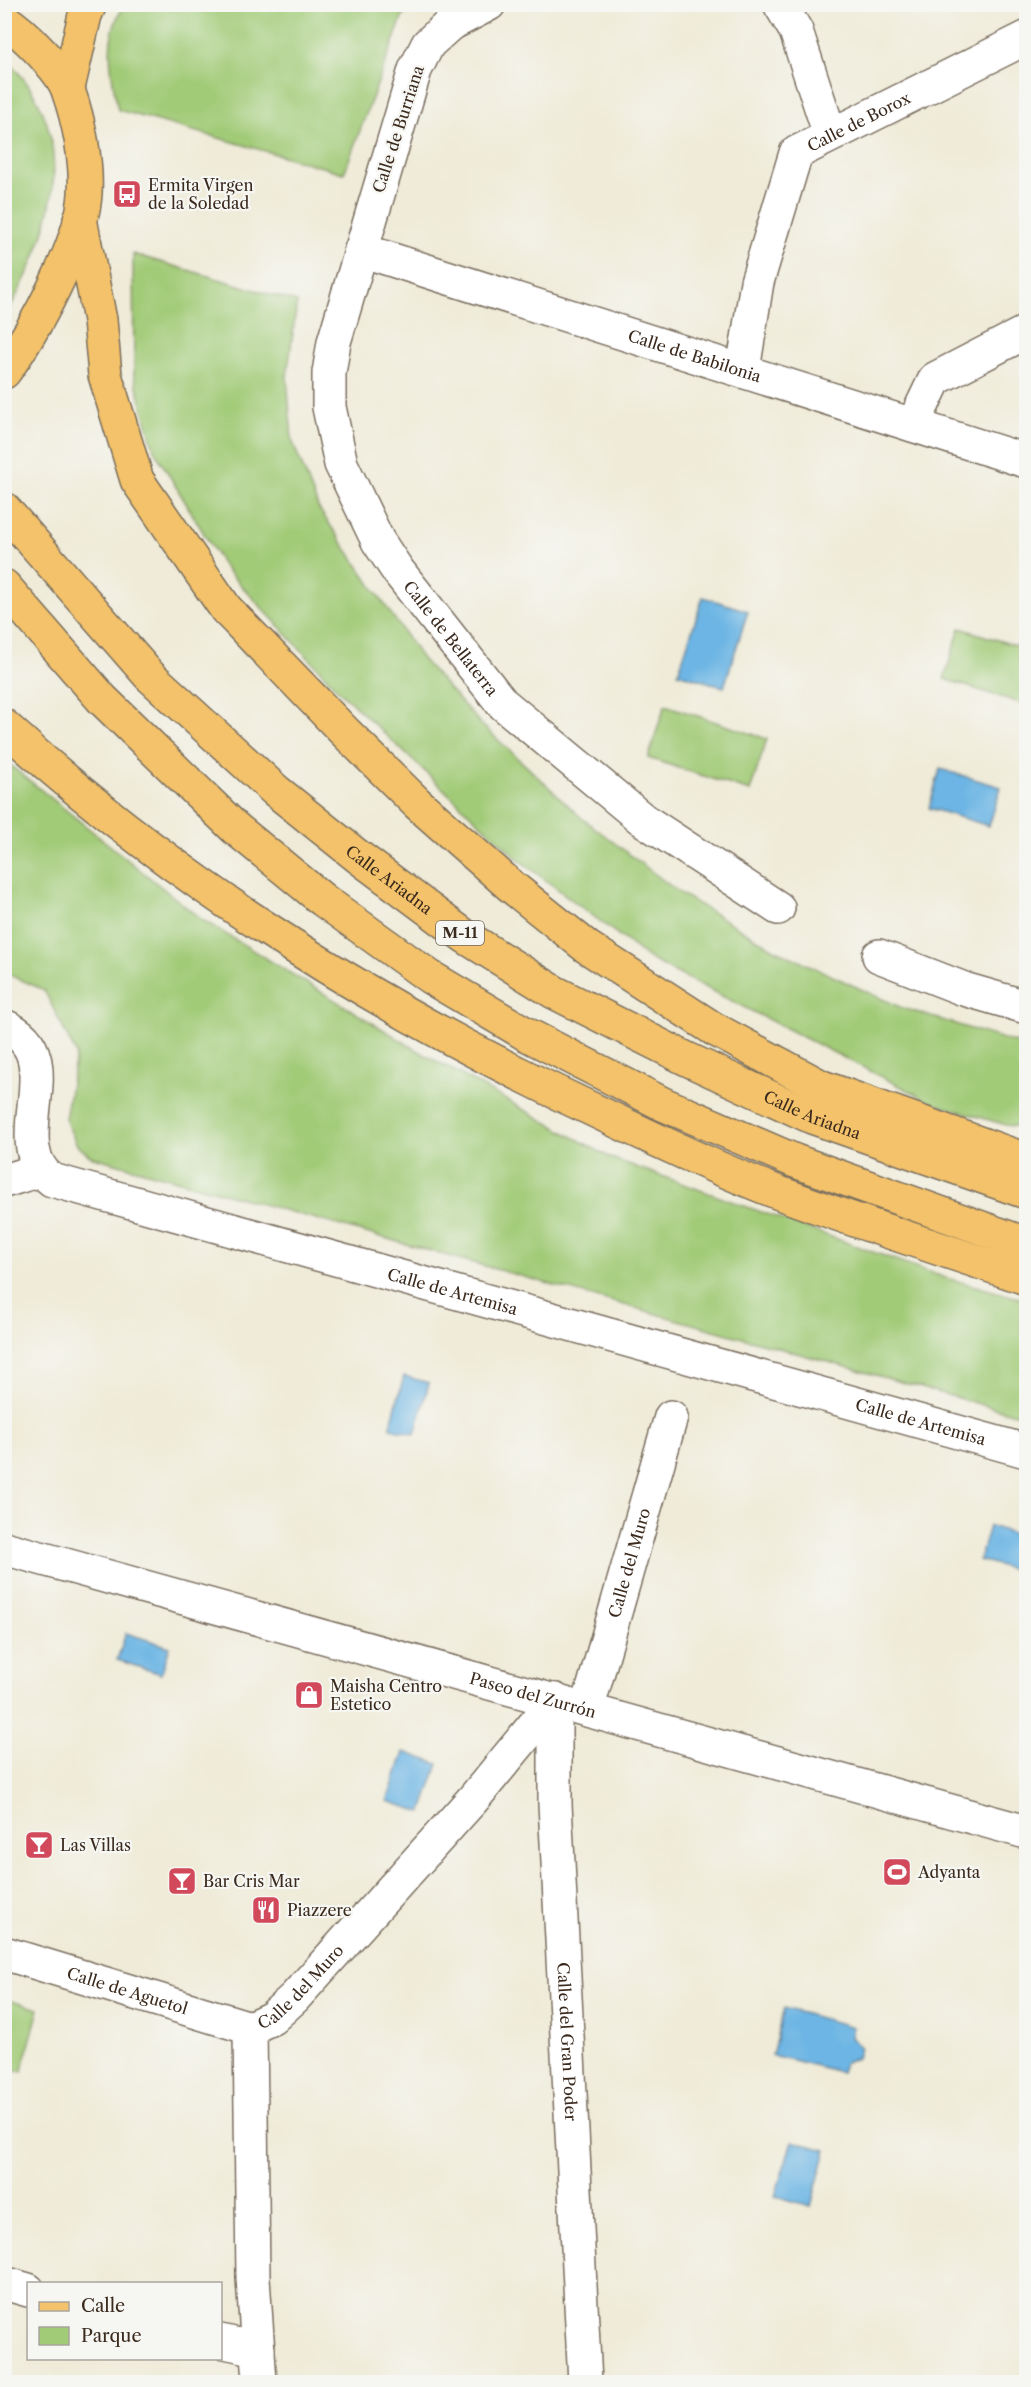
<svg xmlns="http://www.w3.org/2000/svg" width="1031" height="2387" viewBox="0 0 1031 2387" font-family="'Libre Caslon Text',serif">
  <rect width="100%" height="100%" fill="#f6f6f2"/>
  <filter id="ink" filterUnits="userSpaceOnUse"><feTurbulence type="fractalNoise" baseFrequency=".0167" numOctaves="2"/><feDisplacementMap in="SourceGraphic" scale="12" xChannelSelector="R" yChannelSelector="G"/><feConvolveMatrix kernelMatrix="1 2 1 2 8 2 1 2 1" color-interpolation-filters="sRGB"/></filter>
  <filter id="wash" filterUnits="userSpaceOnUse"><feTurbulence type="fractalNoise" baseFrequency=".008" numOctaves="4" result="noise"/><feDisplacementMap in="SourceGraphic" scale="24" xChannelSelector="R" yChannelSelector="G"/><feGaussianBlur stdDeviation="1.35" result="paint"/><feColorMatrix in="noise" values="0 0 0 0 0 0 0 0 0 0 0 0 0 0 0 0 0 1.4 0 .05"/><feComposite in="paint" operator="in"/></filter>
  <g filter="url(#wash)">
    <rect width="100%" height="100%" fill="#efebd8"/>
    <!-- green -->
    <g fill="#a1cb77" stroke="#6e7a4a" stroke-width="1.5">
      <path d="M125,5V4L407,5L344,173L118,110C111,74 102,35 125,5Z"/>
      <path d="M5,58C85,134 53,234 5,317Z"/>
      <path d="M133,254L297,302L287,377L292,440L319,509L422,659L481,724L582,818L681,894L776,950L900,1007L1026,1046V1128L1006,1125L935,1104L653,961L519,860L340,692L224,567L154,450L134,376Z"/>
      <path d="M960,628L1026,649V705L944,679Z"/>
      <path d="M665,705L767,739L750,791L648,758Z"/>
      <path d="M4,760L201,919L422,1053L611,1158L943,1277L1026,1300V1417L90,1156L77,1145L65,1119L76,1054L44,990L5,973Z"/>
      <path d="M4,1999L39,2009L22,2072L5,2067Z"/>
    </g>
    <!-- water -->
    <g fill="#6cb5e4" stroke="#547081" stroke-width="1.5">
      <path d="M703,597L748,611L724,687L678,673Z"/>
      <path d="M940,769L1001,787L989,826L929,808Z"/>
      <path d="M404,1376L429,1383L415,1434L390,1428Z"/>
      <path d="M989,1526L1026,1537V1573L979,1560Z"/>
      <path d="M126,1633L170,1647L161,1674L117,1660Z"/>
      <path d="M404,1752L438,1764L422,1812L387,1801Z"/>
      <path d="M784,2008L853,2027L851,2037L860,2048L857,2058L844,2063L841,2072L772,2055Z"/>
      <path d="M792,2141L826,2150L811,2206L775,2196Z"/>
    </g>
  </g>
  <g filter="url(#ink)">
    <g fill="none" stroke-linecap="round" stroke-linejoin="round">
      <!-- minor casing -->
      <g stroke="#7a6e5f" stroke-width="36">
        <g id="minor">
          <path id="s1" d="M489,4L449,25L428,44L415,70L334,342L329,373V407L341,464L378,541L398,571L502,703L642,819L778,908"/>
          <path d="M780,4L796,31L830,135"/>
          <path id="s2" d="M361,250L1026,461"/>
          <path id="s3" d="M743,370L757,282L796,153L1026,38"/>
          <path d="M913,425L935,379L1026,332"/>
          <path d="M879,956L964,989L1026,1007"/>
          <path id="s4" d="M4,1026C74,1054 0,1143 52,1180L1026,1451"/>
          <path d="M4,1181L37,1171"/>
          <path id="s5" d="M4,1548L1026,1832"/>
          <path id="s6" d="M555,1700V1804L585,2382"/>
          <path id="s7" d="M587,1710L671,1417"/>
          <path id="s8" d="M4,1953L250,2028"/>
          <path id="s9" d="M250,2028L272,2018L295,1997L474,1798L555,1700"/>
          <path d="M250,2028L253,2278L260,2382"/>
          <path d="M4,2283L28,2290"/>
          <path d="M220,2341L258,2349"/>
        </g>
      </g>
      <!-- major casing -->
      <g stroke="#7a6e5f" stroke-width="36">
        <g id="major">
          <path d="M4,20C23,32 61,70 68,90C79,121 87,161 85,194C82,243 34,332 4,372"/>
          <path d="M68,88L85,15L90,4"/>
        </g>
      </g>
      <!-- highway casing -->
      <g stroke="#7a6e5f" stroke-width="36">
        <g id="highway">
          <path d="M80,219L100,320L105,375L137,480L226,609L343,730L417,803L511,886L587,947L714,1029L822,1087L1026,1160"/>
          <path id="s10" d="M4,509L149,675L275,790L356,855L466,937L554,992L687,1059L812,1117L1026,1192"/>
          <path d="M4,586L102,699L235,828L323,900L430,977L526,1034L663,1104L795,1161L1026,1244"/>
          <path d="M4,726C181,888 387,1014 604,1115C662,1143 721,1171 782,1194C862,1224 945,1250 1026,1278"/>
        </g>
      </g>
      <!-- minor -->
      <use href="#minor" stroke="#fff" stroke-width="33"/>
      <!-- major -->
      <use href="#major" stroke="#f3c26a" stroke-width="33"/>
      <!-- highway -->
      <use href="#highway" stroke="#f3c26a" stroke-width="33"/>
    </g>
  </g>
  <!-- icons -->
  <defs>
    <g id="bus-square" transform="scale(1.5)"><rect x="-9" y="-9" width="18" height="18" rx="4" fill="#d1495b" stroke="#f6f6f2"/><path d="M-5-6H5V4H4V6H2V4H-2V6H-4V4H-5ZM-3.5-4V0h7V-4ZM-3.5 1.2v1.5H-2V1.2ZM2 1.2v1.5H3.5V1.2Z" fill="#fff"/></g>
    <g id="shop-square" transform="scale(1.5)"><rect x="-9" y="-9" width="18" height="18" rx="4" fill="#d1495b" stroke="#f6f6f2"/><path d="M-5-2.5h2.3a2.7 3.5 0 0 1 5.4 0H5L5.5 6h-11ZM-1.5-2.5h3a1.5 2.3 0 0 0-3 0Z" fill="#fff"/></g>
    <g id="bar-square" transform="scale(1.5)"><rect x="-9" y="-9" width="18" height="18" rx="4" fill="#d1495b" stroke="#f6f6f2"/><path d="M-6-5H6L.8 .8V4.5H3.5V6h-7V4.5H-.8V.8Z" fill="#fff"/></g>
    <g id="stadium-square" transform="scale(1.5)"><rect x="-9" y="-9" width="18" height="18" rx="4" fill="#d1495b" stroke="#f6f6f2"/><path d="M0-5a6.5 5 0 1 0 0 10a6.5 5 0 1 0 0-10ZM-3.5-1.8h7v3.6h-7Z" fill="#fff"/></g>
    <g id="restaurant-square" transform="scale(1.5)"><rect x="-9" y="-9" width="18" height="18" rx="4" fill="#d1495b" stroke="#f6f6f2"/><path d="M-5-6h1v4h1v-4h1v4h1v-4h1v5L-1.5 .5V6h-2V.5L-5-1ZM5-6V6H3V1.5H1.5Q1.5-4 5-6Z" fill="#fff"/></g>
  </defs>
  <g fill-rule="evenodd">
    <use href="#bus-square" x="127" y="194"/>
    <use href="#shop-square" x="309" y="1695"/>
    <use href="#bar-square" x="39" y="1845"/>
    <use href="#stadium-square" x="897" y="1872"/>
    <use href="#bar-square" x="182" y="1881"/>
    <use href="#restaurant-square" x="266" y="1910"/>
  </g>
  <g text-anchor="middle" stroke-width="4.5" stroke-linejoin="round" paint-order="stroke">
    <!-- shield labels -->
    <rect fill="#f6f6f2" stroke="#73675e" stroke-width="1.5" x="436" y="921" width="48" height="24" rx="4.5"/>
    <g font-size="15" font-weight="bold" fill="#3b2a1e">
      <text x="460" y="938">M-11</text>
    </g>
    <!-- street labels -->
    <g font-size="16" fill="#3b2a1e" stroke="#f6f6f2">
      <text dy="6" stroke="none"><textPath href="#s3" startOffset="294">Calle de Borox</textPath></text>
      <text transform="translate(398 129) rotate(-72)" y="6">Calle de Burriana</text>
      <text dy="6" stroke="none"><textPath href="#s2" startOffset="350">Calle de Babilonia</textPath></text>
      <text dy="6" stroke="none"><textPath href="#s1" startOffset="717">Calle de Bellaterra</textPath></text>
      <text dy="6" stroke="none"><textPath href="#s10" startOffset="536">Calle Ariadna</textPath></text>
      <text dy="6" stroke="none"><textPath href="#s10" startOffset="1022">Calle Ariadna</textPath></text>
      <text dy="6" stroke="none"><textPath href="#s4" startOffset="590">Calle de Artemisa</textPath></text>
      <text dy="6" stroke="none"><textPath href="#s4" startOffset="1076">Calle de Artemisa</textPath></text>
      <text dy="6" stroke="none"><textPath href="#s7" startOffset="153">Calle del Muro</textPath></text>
      <text dy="6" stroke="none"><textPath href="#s5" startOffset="549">Paseo del Zurrón</textPath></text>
      <text dy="6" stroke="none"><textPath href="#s9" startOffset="66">Calle del Muro</textPath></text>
      <text dy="6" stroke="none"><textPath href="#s8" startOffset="129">Calle de Aguetol</textPath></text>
      <text dy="6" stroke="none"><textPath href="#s6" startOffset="342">Calle del Gran Poder</textPath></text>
    </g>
    <!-- poi labels -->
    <g font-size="16" fill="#3b2a1e" stroke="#f6f6f2" text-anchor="start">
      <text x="148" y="191">Ermita Virgen<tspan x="148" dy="18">de la Soledad</tspan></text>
      <text x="330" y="1692">Maisha Centro<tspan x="330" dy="18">Estetico</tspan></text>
      <text x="60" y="1851">Las Villas</text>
      <text x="918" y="1878">Adyanta</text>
      <text x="203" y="1887">Bar Cris Mar</text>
      <text x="287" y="1916">Piazzere</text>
    </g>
  </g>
  <!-- margin -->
  <rect width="1031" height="2387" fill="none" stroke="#f6f6f2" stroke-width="24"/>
  <!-- legend -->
  <rect x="27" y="2282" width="195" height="78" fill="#f6f6f2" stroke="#aba49d" stroke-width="1.5"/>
  <rect x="39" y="2302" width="30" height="9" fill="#f3c26a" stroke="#aba49d" stroke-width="1.5"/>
  <text x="81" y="2312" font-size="18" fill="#3b2a1e">Calle</text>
  <rect x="39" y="2327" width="30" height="18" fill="#a1cb77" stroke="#aba49d" stroke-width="1.5"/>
  <text x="81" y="2342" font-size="18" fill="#3b2a1e">Parque</text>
</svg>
